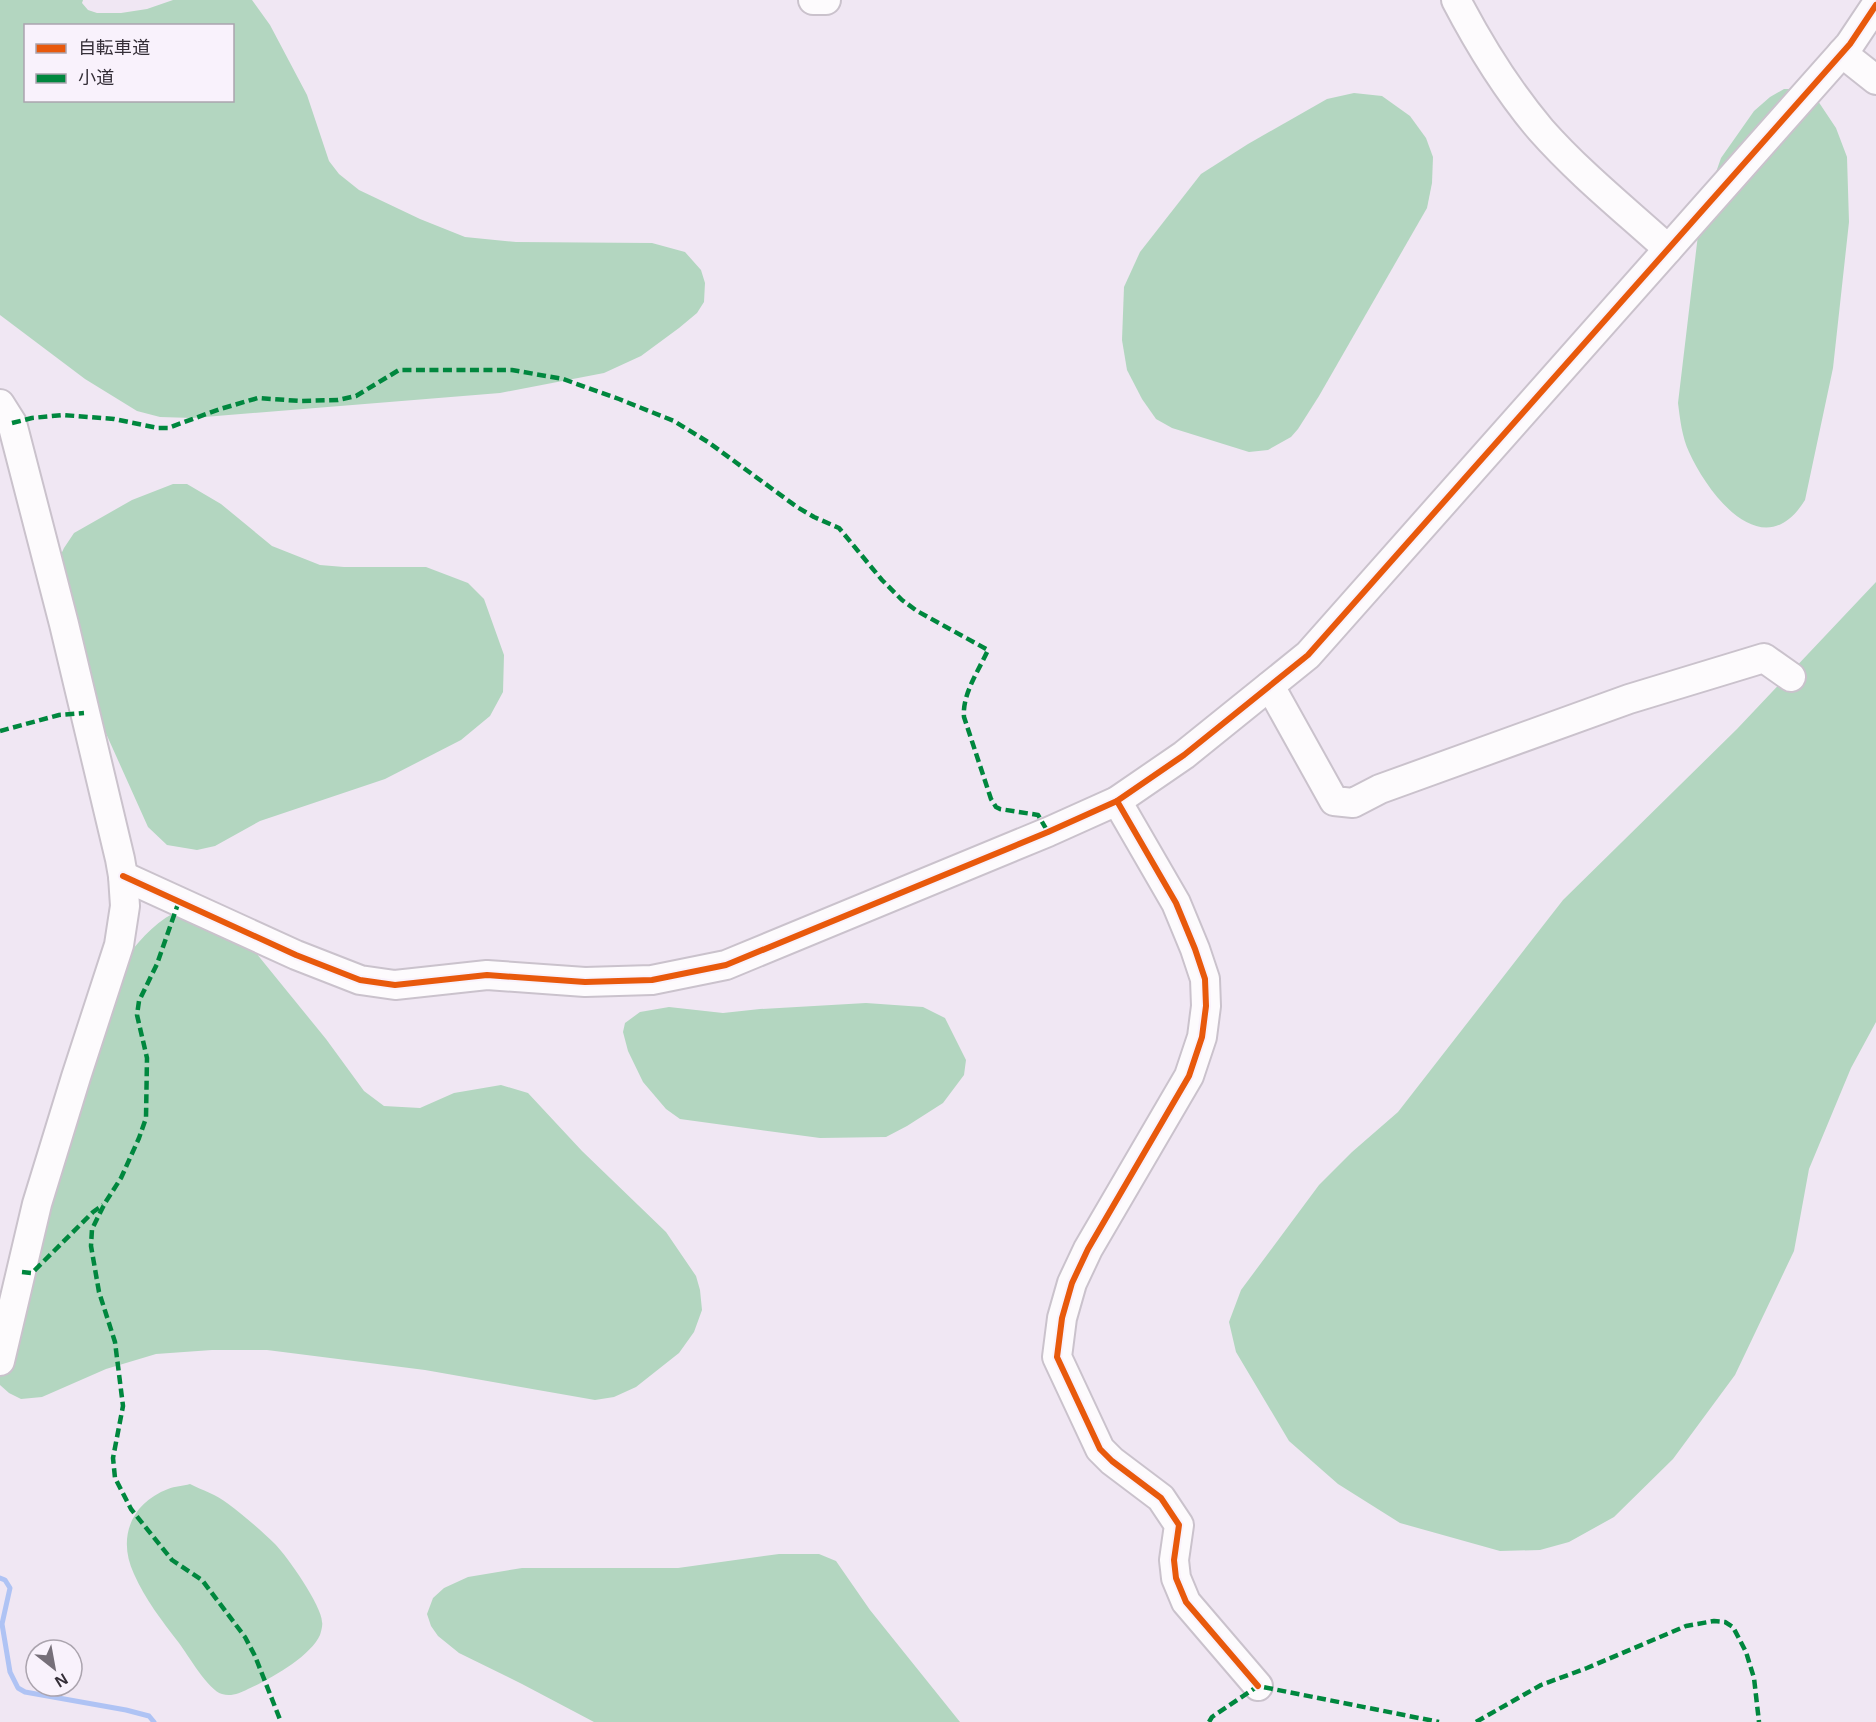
<svg xmlns="http://www.w3.org/2000/svg" width="1876" height="1722" viewBox="0 0 1876 1722" font-family="Arial,'Noto Sans JP',sans-serif">
  <rect width="100%" height="100%" fill="#f0e7f3"/>
  <!-- green -->
  <g fill="#b3d6c0" fill-rule="evenodd">
    <path d="M0,0H83L82,3L88,10L97,13H121L147,9L173,0H252L270,25L307,95L329,161L339,174L359,190L420,219L465,237L516,242L652,243L685,252L701,270L705,283L704,302L697,313L679,328L641,356L604,373L500,393L192,418L160,417L137,411L85,379L0,315ZM26,26H232V100H26Z"/>
    <path d="M1784,89H1805L1818,101L1836,128L1847,157L1849,222L1833,368L1805,500C1764,567 1709,496 1689,452C1682,437 1680,419 1678,403L1700,218L1721,158L1754,111L1770,97Z"/>
    <path d="M1354,93L1382,96L1410,116L1426,138L1433,157L1432,183L1427,208L1319,396L1298,429L1291,437L1268,450L1249,452L1172,428L1156,419L1142,399L1127,370L1122,340L1124,287L1140,252L1201,174L1248,144L1327,99Z"/>
    <path d="M173,484H187L221,504L272,546L320,565L344,567H426L468,583L484,599L504,655L503,692L490,716L461,740L385,779L260,821L215,846L197,850L167,845L148,827L91,700L53,571L64,548L74,533L132,500Z"/>
    <path d="M1876,582V1022L1851,1068L1809,1169L1794,1251L1735,1375L1673,1459L1614,1517L1569,1542L1540,1550L1500,1551L1400,1523L1338,1484L1289,1441L1236,1352L1229,1322L1241,1290L1319,1185L1352,1152L1398,1112L1563,900L1737,729Z"/>
    <path d="M174,913L234,926L326,1039L364,1091L384,1106L420,1108L454,1093L501,1085L528,1093L582,1151L666,1232L696,1276L700,1290L702,1310L694,1332L679,1353L636,1387L614,1397L595,1400L425,1370L267,1350H212L156,1354L106,1369L42,1397L21,1399L9,1393L0,1385V1339L121,964C137,944 151,925 174,913Z"/>
    <path d="M866,1003L923,1007L945,1018L966,1060L964,1075L943,1103L907,1126L886,1137L820,1138L680,1119L666,1109L643,1082L628,1051L623,1032L625,1023L640,1012L669,1007L723,1013L760,1009Z"/>
    <path d="M190,1484C202,1490 217,1495 227,1503C243,1515 261,1530 275,1544C287,1556 322,1606 322,1622C323,1625 321,1632 320,1635C311,1656 269,1680 248,1689C240,1693 231,1697 222,1694C208,1690 188,1655 179,1643C162,1621 145,1599 134,1574C117,1538 131,1503 168,1489C175,1486 183,1486 190,1484Z"/>
    <path d="M779,1554H819L836,1561L870,1610L960,1722H594L522,1684L459,1653L438,1636L431,1626L427,1614L433,1598L444,1588L468,1577L522,1568H678Z"/>
  </g>
  <g fill="none" stroke-linecap="round" stroke-linejoin="round">
    <!-- stream -->
    <path stroke="#afc3f4" stroke-width="5" d="M0,1578L5,1580L10,1588L2,1624L10,1672L18,1688L25,1692L126,1710L149,1716L154,1722"/>
    <!-- minor casing -->
    <g stroke="#cac2cc" stroke-width="32">
      <g id="minor">
        <path d="M813,0H826"/>
        <path d="M1456,0C1480,46 1507,90 1541,130C1579,173 1625,210 1668,249"/>
        <path d="M1842,53L1876,80"/>
        <path d="M0,404L12,423L64,624L120,859L123,876L125,906L119,945L76,1077L37,1204L0,1361"/>
        <path d="M1270,686L1334,801L1353,803L1380,789L1629,699L1764,658L1791,677"/>
        <path d="M1117,801L1176,903L1195,949L1205,979L1206,1006L1202,1037L1189,1076L1088,1249L1072,1283L1062,1318L1057,1357L1100,1449L1112,1461L1161,1498L1179,1525L1174,1560L1176,1578L1186,1602L1258,1686"/>
        <path d="M123,876L296,955L360,980L395,985L487,975L585,982L652,980L726,965L1048,832L1117,801L1184,755L1308,655L1850,44L1876,5"/>
      </g>
    </g>
    <!-- minor -->
    <use href="#minor" stroke="#fdfbfd" stroke-width="28"/>
    <!-- quiet -->
    <g stroke="#00873e" stroke-width="4.5" stroke-dasharray="9 4.5" stroke-linecap="butt">
      <path d="M12,423L32,418L63,415L114,419L158,428H168L220,409L258,398L301,401L338,400L356,396L399,370H512L563,379L619,399L674,421L708,442L797,507L814,517L839,528L882,580L902,600L917,611L988,650C979,670 962,694 964,717L991,799L996,807L1000,809L1038,815L1048,832"/>
      <path d="M0,731L59,715L84,713"/>
      <path d="M179,901L157,964L139,1001L137,1015L147,1058L146,1118L139,1138L121,1178L105,1203L92,1229L91,1246L99,1292L115,1342L123,1406L113,1458L115,1478L131,1509L172,1560L202,1580L245,1637L255,1656L281,1722"/>
      <path d="M22,1272L32,1273L93,1212L103,1205"/>
      <path d="M1209,1722L1212,1717L1258,1686L1439,1722"/>
      <path d="M1476,1722L1541,1685L1587,1668L1686,1626L1714,1621L1725,1622L1733,1627L1746,1652L1754,1678L1759,1722"/>
    </g>
    <!-- cycleway casing -->
    <g stroke="#f9f2fc" stroke-width="10">
      <g id="cycleway">
        <path d="M1117,801L1176,903L1195,949L1205,979L1206,1006L1202,1037L1189,1076L1088,1249L1072,1283L1062,1318L1057,1357L1100,1449L1112,1461L1161,1498L1179,1525L1174,1560L1176,1578L1186,1602L1258,1686"/>
        <path d="M123,876L296,955L360,980L395,985L487,975L585,982L652,980L726,965L1048,832L1117,801L1184,755L1308,655L1850,44L1876,5"/>
      </g>
    </g>
    <!-- cycleway -->
    <use href="#cycleway" stroke="#e8590c" stroke-width="6"/>
  </g>
  <!-- legend -->
  <rect x="24" y="24" width="210" height="78" fill="#f9f2fc" stroke="#aba4ae" stroke-width="1.5"/>
  <rect x="36" y="44" width="30" height="9" fill="#e8590c" stroke="#aba4ae" stroke-width="1.5"/>
  <text x="78" y="54" font-size="18" fill="#352f38">自転車道</text>
  <rect x="36" y="74" width="30" height="9" fill="#00873e" stroke="#aba4ae" stroke-width="1.5"/>
  <text x="78" y="84" font-size="18" fill="#352f38">小道</text>
  <!-- north arrow -->
  <g transform="translate(54 1668) rotate(149)"><circle r="28" fill="#f9f2fc" stroke="#aba4ae" stroke-width="1.5"/>
  <path d="M0-4.5L10 22L0 15L-10 22Z" fill="#766f79"/>
  <text y="-9" font-size="16" font-weight="bold" text-anchor="middle" fill="#352f38">N</text>
  </g>
</svg>
